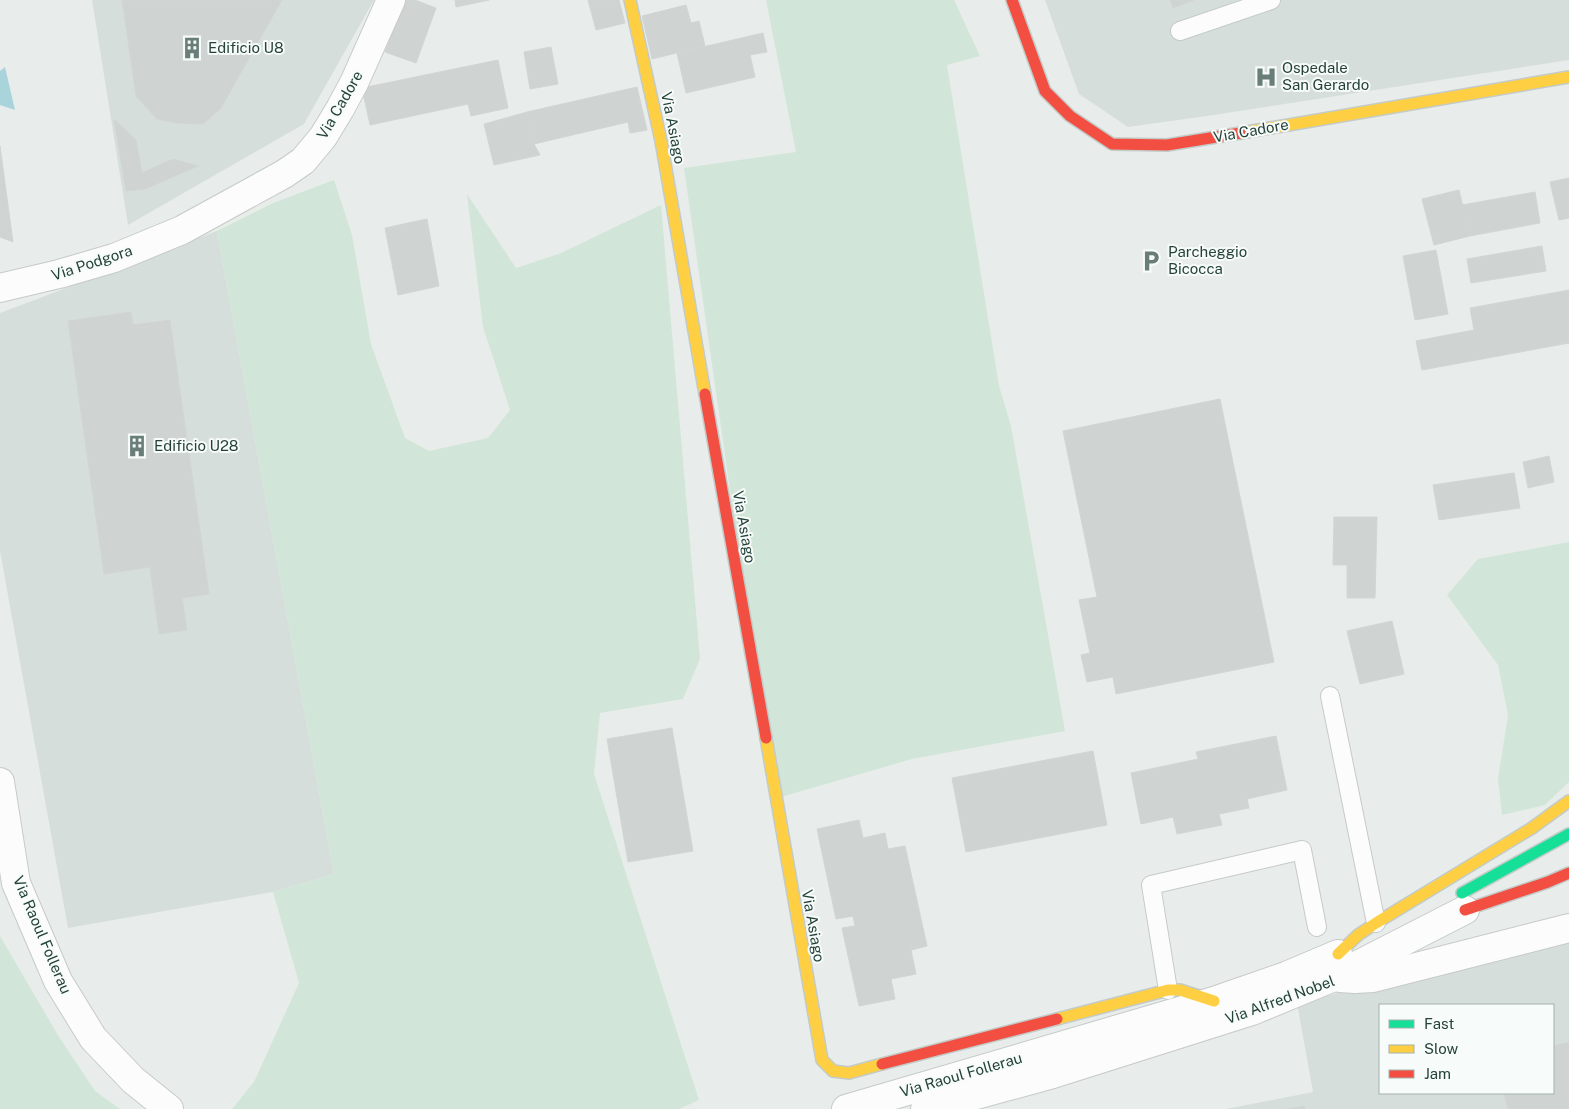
<svg xmlns="http://www.w3.org/2000/svg" width="1569" height="1109" viewBox="0 0 1569 1109" font-family="'Public Sans',sans-serif">
  <rect width="100%" height="100%" fill="#e8edeb"/>
  <!-- built -->
  <g fill="#d6dedb" fill-rule="evenodd">
    <path d="M92,0H374L304,124L128,225Z"/>
    <path d="M1045,0H1569V60L1207,116L1128,127L1079,94Z"/>
    <path d="M217,231L334,874L273,892L68,928L0,551V313Z"/>
    <path d="M1569,937V1109H1226L1313,1092L1297,1003ZM1380,1005H1553V1093H1380Z"/>
  </g>
  <!-- green -->
  <g fill="#d1e6d8">
    <path d="M766,0H954L980,56L947,65L999,386L1011,426L1065,731L912,759L774,799L684,168L796,152Z"/>
    <path d="M334,180L352,235L371,344L405,438L429,451L488,438L510,410L483,327L467,194L516,268L561,253L661,205L700,659L683,699L600,713L594,774L699,1100L679,1109H232L254,1082L299,983L273,892L334,874L217,231L273,203Z"/>
    <path d="M1569,542V782L1545,805L1502,815L1498,779L1508,715L1498,665L1447,595L1478,559Z"/>
    <path d="M0,936L59,1037L95,1091L120,1109H0Z"/>
  </g>
  <!-- water -->
  <path fill="#a9d4db" d="M5,67L15,110L0,105V71Z"/>
  <!-- building -->
  <g fill="#cfd4d2" stroke="#d1d6d4">
    <path d="M122,0H282L221,108L203,124L176,123L157,119L136,96Z"/>
    <path d="M404,0H415L436,8L416,63L385,52Z"/>
    <path d="M455,0H489L456,7Z"/>
    <path d="M588,0H619L625,23L596,30Z"/>
    <path d="M1170,0H1194L1173,8Z"/>
    <path d="M686,5L691,23L699,21L705,46L652,59L642,16Z"/>
    <path d="M763,33L767,52L750,55L755,77L686,93L677,53Z"/>
    <path d="M551,47L558,84L530,89L524,52Z"/>
    <path d="M498,60L508,108L471,116L468,104L370,125L362,88Z"/>
    <path d="M637,87L647,130L630,133L628,122L534,144L527,112Z"/>
    <path d="M527,112L534,144L540,155L494,165L484,124Z"/>
    <path d="M114,119L136,140L142,173L173,159L198,166L145,189L126,191Z"/>
    <path d="M0,146L13,242L0,237Z"/>
    <path d="M1569,178V218L1559,220L1550,182Z"/>
    <path d="M1459,190L1470,236L1434,245L1422,199Z"/>
    <path d="M1535,192L1540,223L1470,236L1462,205Z"/>
    <path d="M427,219L439,286L398,295L385,228Z"/>
    <path d="M1542,246L1546,271L1471,283L1467,259Z"/>
    <path d="M1436,250L1448,314L1415,320L1403,256Z"/>
    <path d="M1569,290V343L1422,370L1416,341L1474,330L1470,308Z"/>
    <path d="M131,312L133,325L170,320L209,594L182,598L187,630L159,634L150,567L104,574L68,321Z"/>
    <path d="M1220,399L1274,662L1116,694L1113,677L1087,682L1081,655L1090,653L1079,600L1097,597L1063,431Z"/>
    <path d="M1549,456L1554,482L1528,488L1523,462Z"/>
    <path d="M1514,473L1520,508L1439,520L1433,485Z"/>
    <path d="M1334,517H1377L1375,598H1347V565H1333Z"/>
    <path d="M1392,621L1404,674L1360,684L1347,631Z"/>
    <path d="M672,728L693,851L628,862L607,739Z"/>
    <path d="M1276,736L1287,790L1247,799L1249,808L1219,814L1222,825L1177,834L1173,817L1141,824L1131,773L1198,759L1196,752Z"/>
    <path d="M1093,751L1107,825L966,852L952,778Z"/>
    <path d="M859,820L863,838L885,833L888,849L905,846L927,946L911,950L916,974L891,979L895,999L859,1006L842,928L855,926L853,916L836,919L817,829Z"/>
    <path d="M1569,1042V1109H1508L1504,1093H1553V1046Z"/>
    <path d="M1305,1106V1109H1287Z"/>
  </g>
  <g fill="none" stroke-linecap="round" stroke-linejoin="round">
    <!-- lane casing -->
    <g stroke="#c5cac8" stroke-width="20">
      <g id="lane">
        <path d="M1180,31L1271,0"/>
        <path d="M1330,696L1376,923"/>
        <path d="M1168,990L1151,885L1302,850L1317,927"/>
      </g>
    </g>
    <!-- street casing -->
    <g stroke="#c5cac8" stroke-width="30">
      <g id="street">
        <path d="M0,288L59,274L114,258L182,230L284,174L303,161L323,137L340,109L354,83L391,0"/>
        <path d="M0,782L16,883L58,981L93,1038L133,1080L169,1109"/>
        <path d="M1340,978L1355,979L1373,978L1569,928"/>
        <path d="M846,1109L1214,1001L1286,976L1338,954"/>
        <path d="M925,1109L1053,1074L1252,1011L1334,977L1465,910"/>
      </g>
    </g>
    <!-- fast casing -->
    <g stroke="#c3cbc8" stroke-width="14">
      <path id="fast" d="M1462,893L1569,834"/>
    </g>
    <!-- slow casing -->
    <g stroke="#c3cbc8" stroke-width="14">
      <g id="slow">
        <path d="M630,0L661,141L705,394"/>
        <path d="M1241,133L1569,77"/>
        <path d="M766,738L822,1060L833,1071L849,1073L882,1064"/>
        <path d="M1338,954L1358,935L1376,923L1532,828L1569,801"/>
        <path d="M1057,1019L1168,990H1180L1214,1001"/>
      </g>
    </g>
    <!-- jam casing -->
    <g stroke="#c3cbc8" stroke-width="14">
      <g id="jam">
        <path d="M1012,0L1045,91L1070,116L1112,144L1167,145L1241,133"/>
        <path d="M705,394L766,738"/>
        <path d="M1465,910L1548,882L1569,873"/>
        <path d="M882,1064L1057,1019"/>
      </g>
    </g>
    <!-- lane -->
    <use href="#lane" stroke="#fcfcfc" stroke-width="18"/>
    <!-- street -->
    <use href="#street" stroke="#fcfcfc" stroke-width="28"/>
    <!-- fast -->
    <use href="#fast" stroke="#16e098" stroke-width="11"/>
    <!-- slow -->
    <use href="#slow" stroke="#ffcf43" stroke-width="11"/>
    <!-- jam -->
    <use href="#jam" stroke="#f24e42" stroke-width="11"/>
  </g>
  <!-- icons -->
  <defs>
    <g id="building-bare" transform="scale(1.725)"><path d="M-4-6H4V6H1V3H-1V6H-4ZM-2.5-4.3h1.7v1.8h-1.7ZM.8-4.3h1.7v1.8H.8ZM-2.5-1h1.7V.8h-1.7ZM.8-1h1.7V.8H.8Z" fill="#697e78" stroke="#f7fbf9" stroke-width="2.5" paint-order="stroke"/></g>
    <g id="hospital-bare" transform="scale(1.725)"><path d="M-5-5h3v3.5h4V-5h3V5h-3V1.5h-4V5h-3Z" fill="#697e78" stroke="#f7fbf9" stroke-width="2.5" paint-order="stroke"/></g>
    <g id="parking-bare" transform="scale(1.725)"><path d="M-3.5-5.5H1a3.5 3.5 0 0 1 0 7H-1V5.5H-3.5ZM-1-3.4V-.6H.8a1.4 1.4 0 0 0 0-2.8Z" fill="#697e78" stroke="#f7fbf9" stroke-width="2.5" paint-order="stroke"/></g>
  </defs>
  <g fill-rule="evenodd">
    <use href="#building-bare" x="192" y="48"/>
    <use href="#hospital-bare" x="1266" y="77"/>
    <use href="#parking-bare" x="1151" y="261"/>
    <use href="#building-bare" x="137" y="446"/>
  </g>
  <g text-anchor="middle" stroke-width="4" stroke-linejoin="round" paint-order="stroke">
    <!-- poi labels -->
    <g font-size="15" fill="#24423a" stroke="#f7fbf9" text-anchor="start">
      <text x="208" y="53">Edificio U8</text>
      <text x="1282" y="73">Ospedale<tspan x="1282" dy="17">San Gerardo</tspan></text>
      <text x="1168" y="257">Parcheggio<tspan x="1168" dy="17">Bicocca</tspan></text>
      <text x="154" y="451">Edificio U28</text>
    </g>
    <!-- street labels -->
    <g font-size="15" fill="#24423a" stroke="#f7fbf9">
      <text transform="translate(340 105) rotate(-60)" y="5">Via Cadore</text>
      <text transform="translate(673 128) rotate(79)" y="5">Via Asiago</text>
      <text transform="translate(1251 131) rotate(-10)" y="5">Via Cadore</text>
      <text transform="translate(92 263) rotate(-18)" y="5">Via Podgora</text>
      <text transform="translate(744 527) rotate(80)" y="5">Via Asiago</text>
      <text transform="translate(813 926) rotate(80)" y="5">Via Asiago</text>
      <text transform="translate(42 935) rotate(67)" y="5">Via Raoul Follerau</text>
      <text transform="translate(1280 1000) rotate(-20)" y="5">Via Alfred Nobel</text>
      <text transform="translate(961 1075) rotate(-16)" y="5">Via Raoul Follerau</text>
    </g>
  </g>
  <!-- legend -->
  <rect x="1379" y="1004" width="175" height="90" fill="#f7fbf9" stroke="#a3b1ad"/>
  <rect x="1389" y="1020" width="25" height="8" fill="#16e098" stroke="#a3b1ad"/>
  <text x="1424" y="1029" font-size="15" fill="#24423a">Fast</text>
  <rect x="1389" y="1045" width="25" height="8" fill="#ffcf43" stroke="#a3b1ad"/>
  <text x="1424" y="1054" font-size="15" fill="#24423a">Slow</text>
  <rect x="1389" y="1070" width="25" height="8" fill="#f24e42" stroke="#a3b1ad"/>
  <text x="1424" y="1079" font-size="15" fill="#24423a">Jam</text>
</svg>
